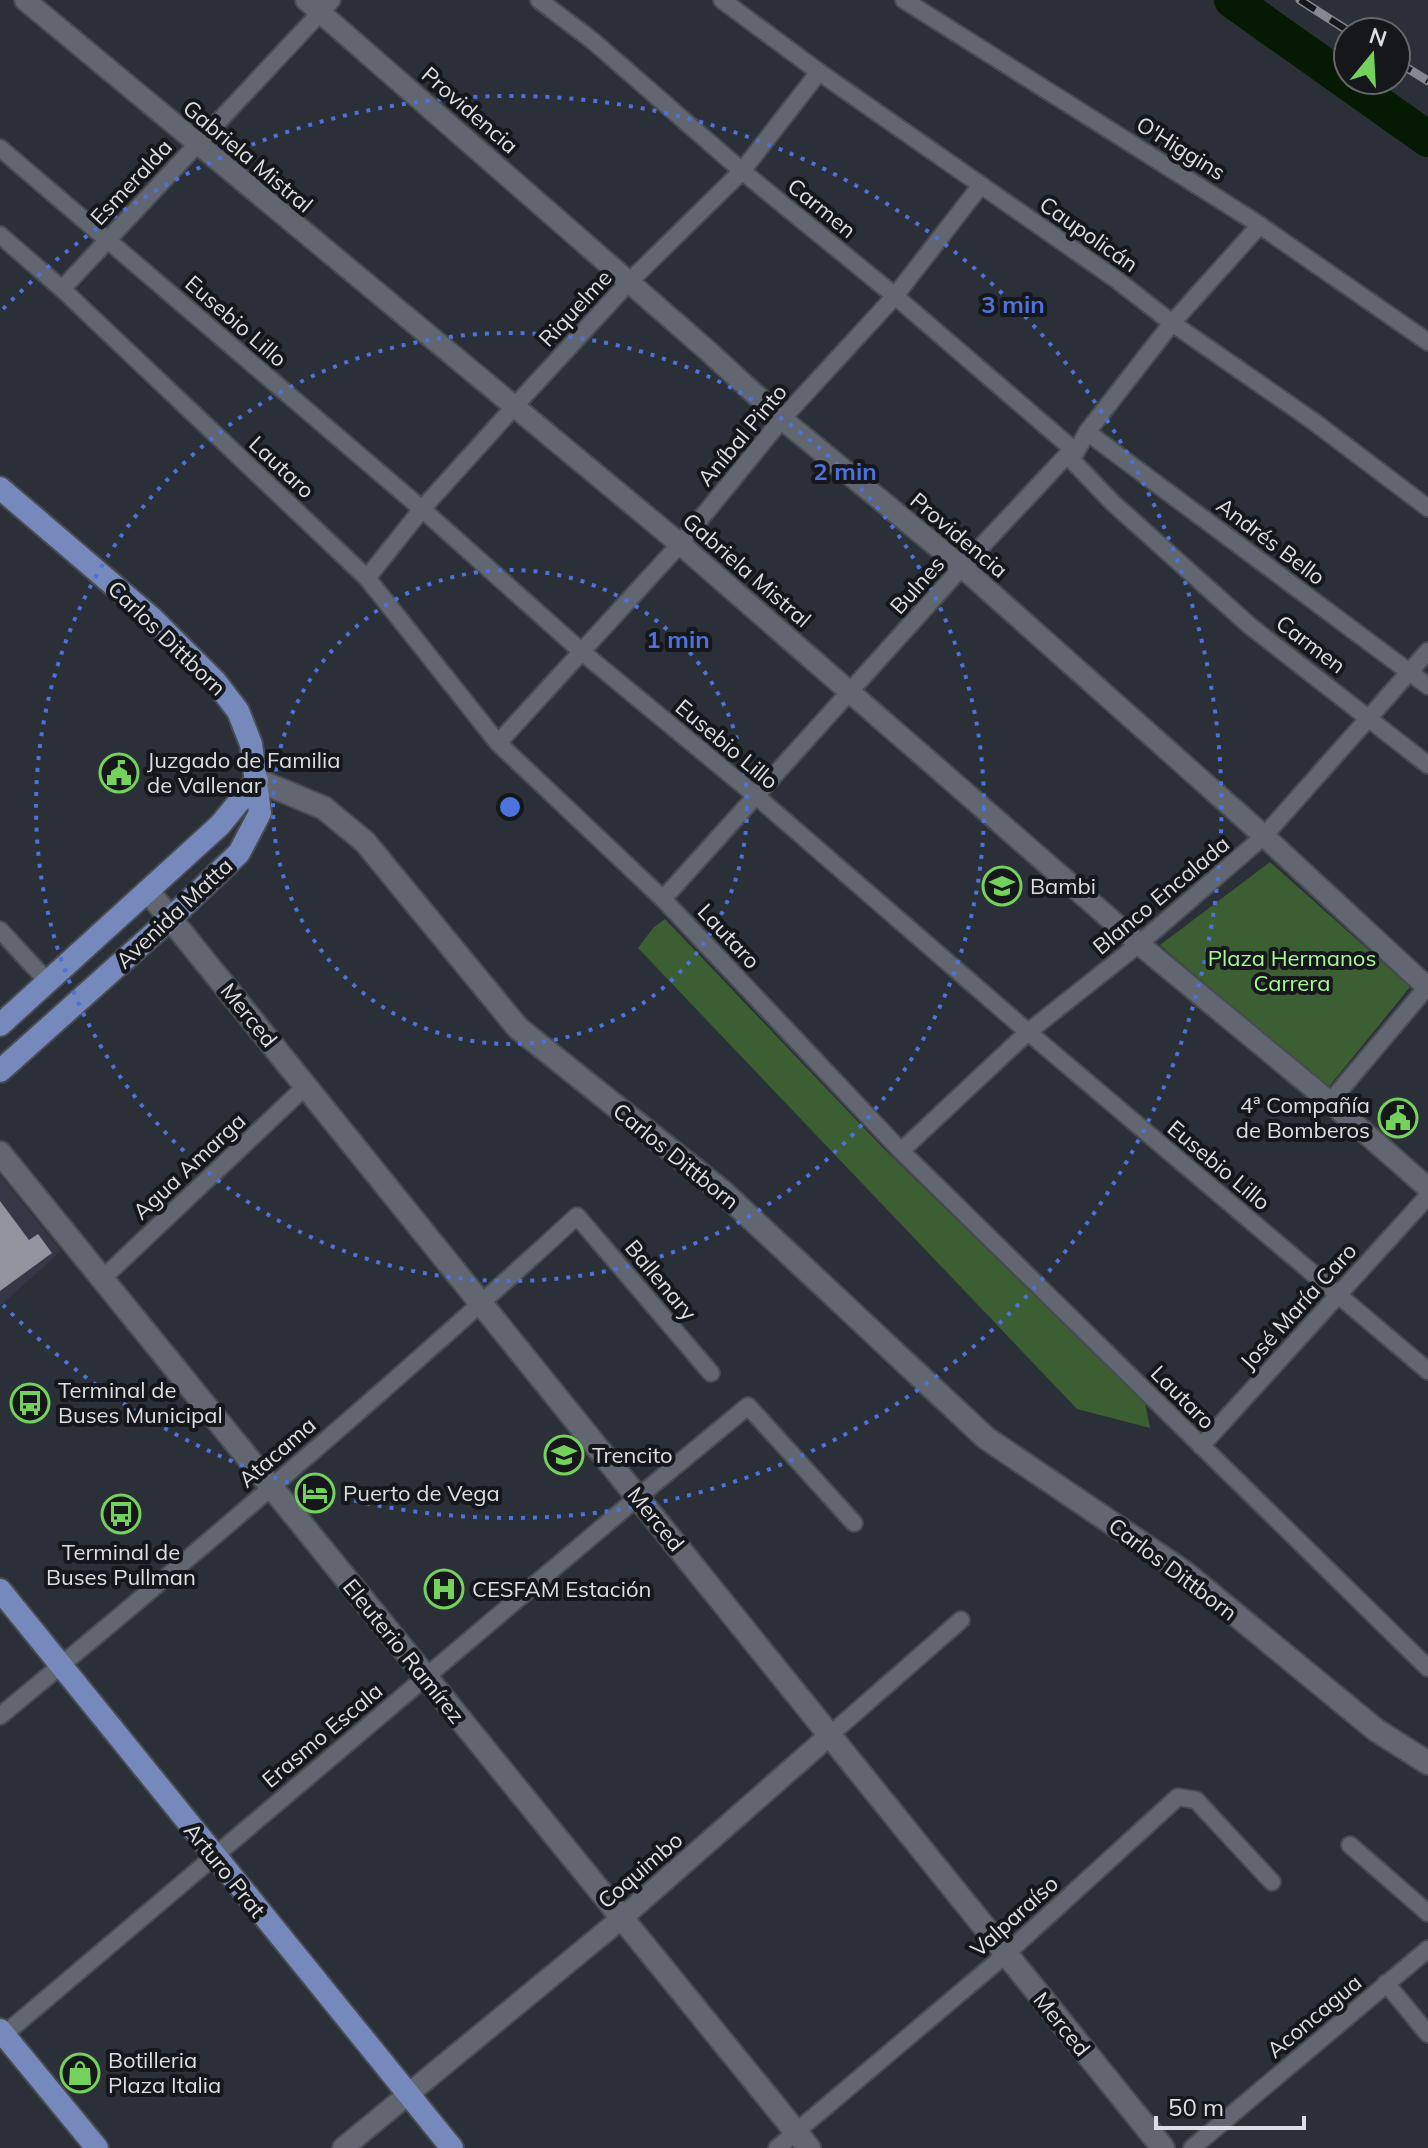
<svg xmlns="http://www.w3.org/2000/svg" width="1428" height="2148" viewBox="0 0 1428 2148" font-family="Mulish,sans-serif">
  <rect width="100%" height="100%" fill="#2b2f37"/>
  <!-- built -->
  <path fill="#323845" d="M0,1175L61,1251L0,1306Z"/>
  <!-- green -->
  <g fill="#3b5e33">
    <path d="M1270,862L1410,987L1327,1089L1160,945Z"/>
    <path d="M665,919L883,1148L1145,1403L1150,1428L1077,1409L638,948L653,928Z"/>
  </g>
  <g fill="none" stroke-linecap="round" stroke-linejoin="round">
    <!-- river -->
    <path stroke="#061903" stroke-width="36" d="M1232,0L1428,139"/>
  </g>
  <!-- building -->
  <path fill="#8f949d" d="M0,1201L29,1240L38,1234L52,1253L0,1291Z"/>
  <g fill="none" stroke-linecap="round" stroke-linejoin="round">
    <!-- minor casing -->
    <g stroke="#484b51" stroke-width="20">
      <g id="minor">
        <path d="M539,0L593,41L742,171L895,296L1076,452"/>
        <path d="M722,0L819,72L1117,280L1172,323L1313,421L1428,508"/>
        <path d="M904,0L1252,220L1428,342"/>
        <path d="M0,148L422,509L582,652L755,795L1028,1032L1428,1371"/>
        <path d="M0,235L62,289L367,578L498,743L663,899L901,1151L1428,1668"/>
        <path d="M62,289L332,0"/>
        <path d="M1087,432L1428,686"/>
        <path d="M1067,455L1113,503L1250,626L1428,765"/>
        <path d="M367,578L422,509L514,407L629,282L742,171L819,72"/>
        <path d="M498,743L680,544L782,419L895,296L981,185"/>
        <path d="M663,899L962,567L1067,455L1076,452L1087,432L1172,323L1260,225"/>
        <path d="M0,930L47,981"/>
        <path d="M1330,1102L1427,987"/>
        <path d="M901,1151L1028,1032L1139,944L1264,836L1428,651"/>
        <path d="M102,1279L307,1085"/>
        <path d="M1201,1446L1428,1196"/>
        <path d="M0,1716C196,1554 390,1388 577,1216L711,1373"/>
        <path d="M831,1734L961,1620"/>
        <path d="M1350,1845L1428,1913"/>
        <path d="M1386,1983L1428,2034"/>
        <path d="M0,2038L638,1497L748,1406L854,1523"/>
        <path d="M777,2148L1006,1954L1178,1797L1196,1800L1272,1882"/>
        <path d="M1192,2148L1428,1949"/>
      </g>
    </g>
    <!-- tertiary casing -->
    <g stroke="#484b51" stroke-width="24">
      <g id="tertiary">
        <path d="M25,0L680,544L1139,944L1330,1102L1428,1188"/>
        <path d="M306,0L708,351L782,419L962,567L1264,836L1428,988"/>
        <path d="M343,2148L622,1918L831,1734"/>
      </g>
    </g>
    <!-- secondary casing -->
    <g stroke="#484b51" stroke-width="26">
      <g id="secondary">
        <path d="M257,780L324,808L365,842L518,1028L723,1192L986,1438L1184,1572L1376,1730L1428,1763"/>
        <path d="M148,891L1163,2148"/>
        <path d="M0,1153L809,2148"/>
      </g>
    </g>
    <!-- primary casing -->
    <g stroke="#484b51" stroke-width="26">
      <g id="primary">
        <path d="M0,488L152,618L215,681L238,711L251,744L260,813L239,853L170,919L0,1071"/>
        <path d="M0,1025L220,825L257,780"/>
        <path d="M0,1590L452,2148"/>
        <path d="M0,2030L97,2148"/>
      </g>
    </g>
    <!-- minor -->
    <use href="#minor" stroke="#626670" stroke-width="16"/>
    <!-- tertiary -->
    <use href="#tertiary" stroke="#626670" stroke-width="20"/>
    <!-- secondary -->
    <use href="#secondary" stroke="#626670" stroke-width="22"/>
    <!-- primary -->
    <use href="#primary" stroke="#7589bc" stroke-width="22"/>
    <!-- rail casing -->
    <g stroke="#86888f" stroke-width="9">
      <g id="rail">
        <path d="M1300,0L1350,32"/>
        <path d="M1396,61L1428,81"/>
      </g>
    </g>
    <!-- rail -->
    <use href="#rail" stroke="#15171b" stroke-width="6" stroke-dasharray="18" stroke-linecap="butt"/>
  </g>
  <!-- distance rings -->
  <g fill="none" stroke="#4d72db" stroke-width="4" stroke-dasharray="4 8">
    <circle cx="510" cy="807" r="237"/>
    <circle cx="510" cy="807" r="474"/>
    <path d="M3 309A711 711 0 1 1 3 1305"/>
  </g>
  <!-- icons -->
  <defs>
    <g id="civic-ring" transform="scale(2)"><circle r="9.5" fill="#15171b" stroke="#74d25c" stroke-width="1.5"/><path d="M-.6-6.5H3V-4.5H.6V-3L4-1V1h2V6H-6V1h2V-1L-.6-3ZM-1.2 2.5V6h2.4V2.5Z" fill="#74d25c"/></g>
    <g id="school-ring" transform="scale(2)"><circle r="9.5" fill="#15171b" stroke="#74d25c" stroke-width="1.5"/><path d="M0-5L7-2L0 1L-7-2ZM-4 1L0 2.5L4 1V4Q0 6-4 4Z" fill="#74d25c"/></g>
    <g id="bus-ring" transform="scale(2)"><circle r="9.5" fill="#15171b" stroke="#74d25c" stroke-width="1.5"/><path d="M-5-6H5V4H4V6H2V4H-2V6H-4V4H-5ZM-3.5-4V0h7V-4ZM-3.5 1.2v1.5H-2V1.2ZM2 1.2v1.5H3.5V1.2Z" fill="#74d25c"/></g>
    <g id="hotel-ring" transform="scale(2)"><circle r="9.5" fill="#15171b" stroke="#74d25c" stroke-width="1.5"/><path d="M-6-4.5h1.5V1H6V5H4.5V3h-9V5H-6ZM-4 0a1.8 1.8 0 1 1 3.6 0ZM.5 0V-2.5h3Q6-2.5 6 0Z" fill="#74d25c"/></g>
    <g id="hospital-ring" transform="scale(2)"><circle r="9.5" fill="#15171b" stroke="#74d25c" stroke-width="1.5"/><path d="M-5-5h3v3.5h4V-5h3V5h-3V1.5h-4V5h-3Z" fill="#74d25c"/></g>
    <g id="shop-ring" transform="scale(2)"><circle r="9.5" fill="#15171b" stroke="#74d25c" stroke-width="1.5"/><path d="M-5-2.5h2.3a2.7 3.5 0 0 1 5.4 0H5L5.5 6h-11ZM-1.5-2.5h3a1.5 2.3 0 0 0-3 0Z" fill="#74d25c"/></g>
  </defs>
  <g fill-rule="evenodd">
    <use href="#civic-ring" x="119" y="773"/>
    <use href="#school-ring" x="1002" y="886"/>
    <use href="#civic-ring" x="1398" y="1118"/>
    <use href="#bus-ring" x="30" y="1403"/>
    <use href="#school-ring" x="564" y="1455"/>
    <use href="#hotel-ring" x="315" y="1493"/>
    <use href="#bus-ring" x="121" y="1514"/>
    <use href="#hospital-ring" x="444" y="1589"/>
    <use href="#shop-ring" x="80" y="2073"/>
  </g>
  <g text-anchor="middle" stroke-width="8" stroke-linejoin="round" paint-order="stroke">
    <!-- street labels -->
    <g font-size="22" fill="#dcdee3" stroke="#15171b">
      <text transform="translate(470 110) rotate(41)" y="8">Providencia</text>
      <text transform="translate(1181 148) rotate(32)" y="8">O'Higgins</text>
      <text transform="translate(248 156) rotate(40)" y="8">Gabriela Mistral</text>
      <text transform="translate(131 182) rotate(-47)" y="8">Esmeralda</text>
      <text transform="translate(822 208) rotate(39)" y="8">Carmen</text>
      <text transform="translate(1089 234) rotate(35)" y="8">Caupolicán</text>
      <text transform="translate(575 308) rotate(-47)" y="8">Riquelme</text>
      <text transform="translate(236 321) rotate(41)" y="8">Eusebio Lillo</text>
      <text transform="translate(742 435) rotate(-50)" y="8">Aníbal Pinto</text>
      <text transform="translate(282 467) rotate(43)" y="8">Lautaro</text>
      <text transform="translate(959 535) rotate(40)" y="8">Providencia</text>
      <text transform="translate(1271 541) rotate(37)" y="8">Andrés Bello</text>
      <text transform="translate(747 570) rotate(41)" y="8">Gabriela Mistral</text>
      <text transform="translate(917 585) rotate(-48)" y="8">Bulnes</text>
      <text transform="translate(167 638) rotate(44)" y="8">Carlos Dittborn</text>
      <text transform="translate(1311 644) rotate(37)" y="8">Carmen</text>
      <text transform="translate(727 744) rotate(40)" y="8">Eusebio Lillo</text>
      <text transform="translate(1161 895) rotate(-40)" y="8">Blanco Encalada</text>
      <text transform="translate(174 913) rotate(-43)" y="8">Avenida Matta</text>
      <text transform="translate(729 936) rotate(47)" y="8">Lautaro</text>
      <text transform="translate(249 1015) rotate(51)" y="8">Merced</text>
      <text transform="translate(676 1156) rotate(39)" y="8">Carlos Dittborn</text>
      <text transform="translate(1219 1165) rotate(40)" y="8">Eusebio Lillo</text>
      <text transform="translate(189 1166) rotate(-43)" y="8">Agua Amarga</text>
      <text transform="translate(661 1280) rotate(50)" y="8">Ballenary</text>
      <text transform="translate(1298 1306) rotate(-48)" y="8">José María Caro</text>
      <text transform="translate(1183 1397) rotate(45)" y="8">Lautaro</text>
      <text transform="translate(277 1452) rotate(-41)" y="8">Atacama</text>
      <text transform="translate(656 1519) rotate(51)" y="8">Merced</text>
      <text transform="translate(1173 1569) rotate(37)" y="8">Carlos Dittborn</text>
      <text transform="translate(404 1651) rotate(51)" y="8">Eleuterio Ramírez</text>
      <text transform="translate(322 1735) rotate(-40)" y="8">Erasmo Escala</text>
      <text transform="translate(225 1870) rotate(51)" y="8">Arturo Prat</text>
      <text transform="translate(640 1870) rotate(-41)" y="8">Coquimbo</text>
      <text transform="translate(1014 1916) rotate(-42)" y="8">Valparaíso</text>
      <text transform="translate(1314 2016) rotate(-40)" y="8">Aconcagua</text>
      <text transform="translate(1062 2024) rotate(51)" y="8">Merced</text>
    </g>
    <!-- poi labels -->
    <g font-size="22" fill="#dcdee3" stroke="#15171b" text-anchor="start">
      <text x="147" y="768">Juzgado de Familia<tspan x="147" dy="25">de Vallenar</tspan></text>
      <text x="1030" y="894">Bambi</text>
      <text x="1370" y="1113" text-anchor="end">4ª Compañía<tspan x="1370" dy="25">de Bomberos</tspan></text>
      <text x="58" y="1398">Terminal de<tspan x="58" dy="25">Buses Municipal</tspan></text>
      <text x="592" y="1463">Trencito</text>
      <text x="343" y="1501">Puerto de Vega</text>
      <text x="121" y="1560" text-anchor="middle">Terminal de<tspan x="121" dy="25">Buses Pullman</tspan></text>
      <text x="472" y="1597">CESFAM Estación</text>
      <text x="108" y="2068">Botilleria<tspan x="108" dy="25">Plaza Italia</tspan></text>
    </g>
    <!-- park labels -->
    <g font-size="22" fill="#a7fa93" stroke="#15171b">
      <text x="1292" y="966">Plaza Hermanos<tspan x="1292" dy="25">Carrera</tspan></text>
    </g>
  </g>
  <circle cx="510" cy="807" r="12" fill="#4d72db" stroke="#15171b" stroke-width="4"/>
  <g font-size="24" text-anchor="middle" font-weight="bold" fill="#4d72db" stroke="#15171b" stroke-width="8" stroke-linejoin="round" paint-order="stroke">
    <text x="1013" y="313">3 min</text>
    <text x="845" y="480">2 min</text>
    <text x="678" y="648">1 min</text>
  </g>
  <!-- north arrow -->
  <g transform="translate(1372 56) rotate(18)"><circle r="38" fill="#15171b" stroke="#65676b" stroke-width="2"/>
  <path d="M0-6L14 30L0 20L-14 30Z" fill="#74d25c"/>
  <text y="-12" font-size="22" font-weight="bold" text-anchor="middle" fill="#dcdee3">N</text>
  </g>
  <!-- scale -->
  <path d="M1156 2116v12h148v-12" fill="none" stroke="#dcdee3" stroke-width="4"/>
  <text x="1168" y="2116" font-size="24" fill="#dcdee3" stroke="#15171b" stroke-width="6" paint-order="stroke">50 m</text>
</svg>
